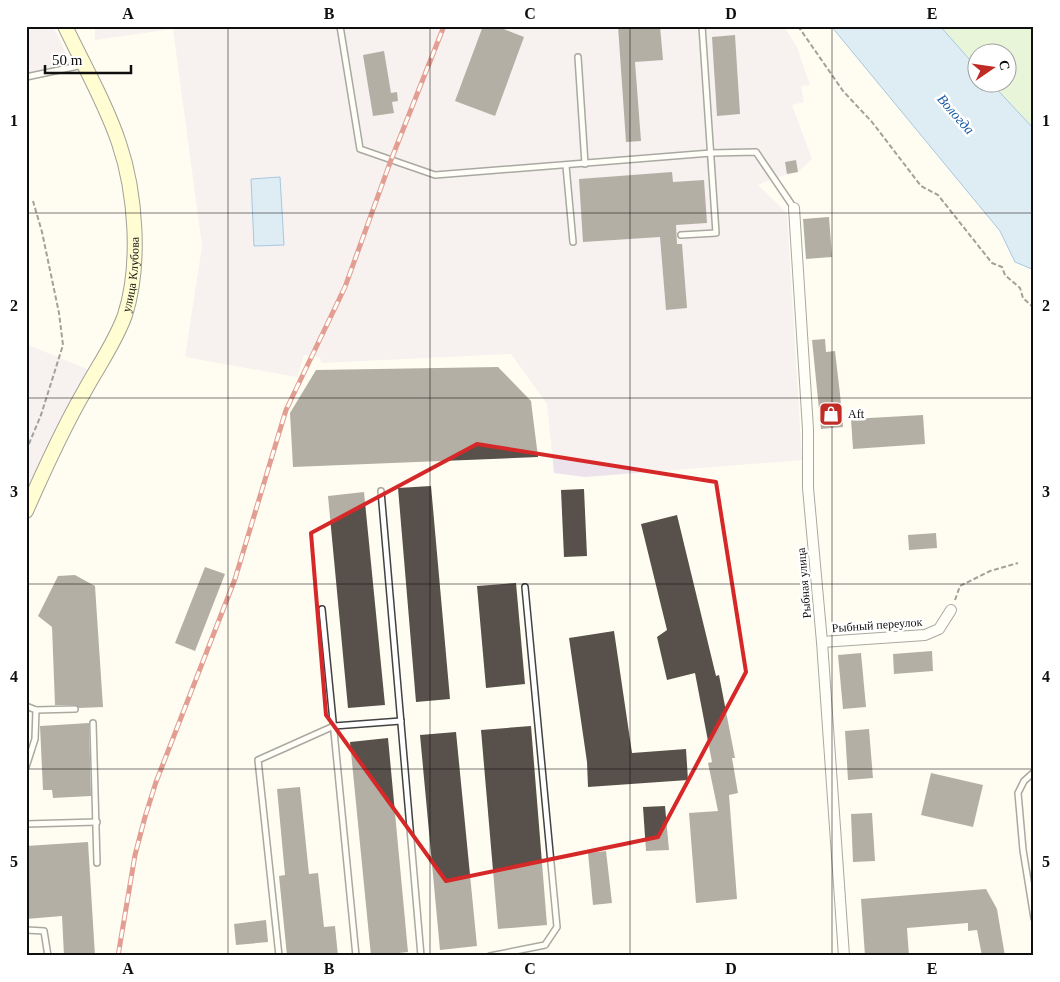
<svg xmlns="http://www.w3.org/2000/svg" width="1060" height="982" viewBox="0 0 1060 982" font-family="Georgia,serif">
  <rect width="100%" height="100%" fill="#fffdf1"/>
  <!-- industrial -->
  <g fill="#ede3ed">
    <path d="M26,26H53L71,64L26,73Z"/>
    <path d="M95,26H784L797,47L810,85L801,86L804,102L792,105L812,159L798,172L774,178L758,185L787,213L802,460L585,477L554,473L547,404L511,354L321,363L320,357L304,355L297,377L185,357L202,246L173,29L95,40Z"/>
    <path d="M26,344L92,371L26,496Z"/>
  </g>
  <!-- green -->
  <path fill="#ceeaba" d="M940,26H1034V129L991,83L1008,82V52H978L977,68Z"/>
  <!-- water -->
  <g fill="#b5d8f7" stroke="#3c86ce">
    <path d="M831,26H940L977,68L978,82L991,83L1034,129V270L1015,262L1000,231Z"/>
    <path d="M280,177L284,245L254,246L251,179Z"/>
  </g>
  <!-- building -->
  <g fill="#58514b">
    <path d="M483,26H496L524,37L495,116L455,101Z"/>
    <path d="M618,26H660L663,60L635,62L641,141L626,142Z"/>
    <path d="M735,35L740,114L717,116L712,37Z"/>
    <path d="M384,51L391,93L397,92L398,101L392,102L394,113L373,116L363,55Z"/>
    <path d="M796,160L798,172L787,174L785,162Z"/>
    <path d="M672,172L673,182L704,180L707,223L676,225L677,244H682L687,308L666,310L660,237L583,242L579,179Z"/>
    <path d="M829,217L832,257L806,259L803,219Z"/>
    <path d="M825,339L826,352L835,351L840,394L843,427L821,429L812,340Z"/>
    <path d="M498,367L531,401L538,457L293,467L290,413L316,370Z"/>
    <path d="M923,415L925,444L853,449L851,419Z"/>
    <path d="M431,486L450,699L416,702L398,488Z"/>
    <path d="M584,489L587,556L564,557L561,490Z"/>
    <path d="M364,492L385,705L348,708L328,496Z"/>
    <path d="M677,515L716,676L719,675L735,758H732L738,793L729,795L737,899L696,903L689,813L718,811L708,763L712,762L695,673L667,680L657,637L667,630L641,524Z"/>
    <path d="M936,533L937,548L909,550L908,535Z"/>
    <path d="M205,567L225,574L195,651L175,643Z"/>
    <path d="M75,575L95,586L103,707L79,708L75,705H55L52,627L38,616L58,576Z"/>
    <path d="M516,583L525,684L486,688L477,586Z"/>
    <path d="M614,631L632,753L686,749L688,780L588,787L587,762L569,638Z"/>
    <path d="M932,651L933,671L894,674L893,654Z"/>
    <path d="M861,653L866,707L843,709L838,655Z"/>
    <path d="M89,723L91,796L53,798L52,790H43L40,726Z"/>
    <path d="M531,726L547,925L498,929L481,730Z"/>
    <path d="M869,729L873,778L848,780L845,731Z"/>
    <path d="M456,732L477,946L440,950L420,735Z"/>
    <path d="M388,738L408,952L371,956L350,742Z"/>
    <path d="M931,773L983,785L973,827L921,815Z"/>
    <path d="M300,787L309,874L318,873L324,927L335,926L338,956H287L279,876L285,875L277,789Z"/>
    <path d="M665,806L669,850L646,851L643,807Z"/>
    <path d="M872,813L875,861L853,862L851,814Z"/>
    <path d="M88,842L95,956H64L62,916L26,919V846Z"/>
    <path d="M606,851L612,903L593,905L588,853Z"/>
    <path d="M986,889L997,909L1005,956H982L977,930L968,931V923L907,928L909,956H865L861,899Z"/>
    <path d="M266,920L268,942L236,945L234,924Z"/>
  </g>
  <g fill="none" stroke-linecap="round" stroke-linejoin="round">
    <!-- service casing -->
    <g stroke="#424242" stroke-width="8">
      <g id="service">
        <path d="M340,26L360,149L435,175L711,153L756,152L794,208"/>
        <path d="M578,57L585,164"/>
        <path d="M26,77L83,65"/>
        <path d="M566,166L573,242"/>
        <path d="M681,235L716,233L702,26"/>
        <path d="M381,491L421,956"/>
        <path d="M322,609L356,956"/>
        <path d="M26,706L36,710L35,739L26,767"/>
        <path d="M36,710L75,709"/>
        <path d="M93,723L97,863"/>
        <path d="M1034,772L1024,781L1018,793L1023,850L1034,918"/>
        <path d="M26,824L97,822"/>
        <path d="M26,930L44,931L48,956"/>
        <path d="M279,956L258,760L334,726L401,721"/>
        <path d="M490,956L545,945L557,927L525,587"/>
      </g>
    </g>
    <!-- minor casing -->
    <g stroke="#424242" stroke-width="12">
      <g id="minor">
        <path d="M794,208L808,429V488L822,642L844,956"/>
        <path d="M822,642L925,635L939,629L951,610"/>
      </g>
    </g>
    <!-- secondary casing -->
    <g stroke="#313131" stroke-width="16">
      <g id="secondary">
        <path id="s1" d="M26,511C44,470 62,430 84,392C98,366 115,343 125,315C141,265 136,193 119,143C106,104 83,64 65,26"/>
      </g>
    </g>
    <!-- path -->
    <g stroke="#313131" stroke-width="2" stroke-dasharray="5 2.5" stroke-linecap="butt">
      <path d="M798,26L843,91L872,122L921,186L938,195L992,263L1002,267L1005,275L1020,288L1023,298L1034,308"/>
      <path d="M26,451L41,415L63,345L59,313L42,232L33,201"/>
      <path d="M955,600L960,586L990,571L1018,563"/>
    </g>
    <!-- service -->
    <use href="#service" stroke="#fff" stroke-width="5"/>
    <!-- minor -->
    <use href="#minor" stroke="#fff" stroke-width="10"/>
    <!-- secondary -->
    <use href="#secondary" stroke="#fffdac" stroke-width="14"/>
    <!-- rail casing -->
    <g stroke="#c02c25" stroke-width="5">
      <path id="rail" d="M118,956L135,855L145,817L156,782L235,579L286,410L345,287L391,160L444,26"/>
    </g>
    <!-- rail -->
    <use href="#rail" stroke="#fff" stroke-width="3" stroke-dasharray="9" stroke-linecap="butt"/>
  </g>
  <!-- marked area -->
  <path d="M0 0H1060V982H0ZM477,444L716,482L746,672L658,837L446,881L326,715L311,533Z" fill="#fffdf1" fill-opacity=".55" fill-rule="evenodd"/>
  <path fill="none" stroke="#d62828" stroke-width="4" stroke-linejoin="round" d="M477,444L716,482L746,672L658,837L446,881L326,715L311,533Z"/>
  <!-- grid -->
  <path fill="none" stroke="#0f0f0f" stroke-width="1" stroke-opacity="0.55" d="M228,26V956M430,26V956M630,26V956M832,26V956M26,213H1034M26,398H1034M26,584H1034M26,769H1034"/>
  <!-- icons -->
  <defs>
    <g id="shop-square" transform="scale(1.25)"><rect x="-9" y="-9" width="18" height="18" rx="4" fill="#c02c25" stroke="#fff"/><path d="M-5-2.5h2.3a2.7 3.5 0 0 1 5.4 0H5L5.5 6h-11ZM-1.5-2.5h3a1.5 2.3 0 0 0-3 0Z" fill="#fff"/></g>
  </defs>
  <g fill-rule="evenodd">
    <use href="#shop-square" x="831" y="414"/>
  </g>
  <g text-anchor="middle" stroke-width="5" stroke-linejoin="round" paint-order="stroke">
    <!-- street labels -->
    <g font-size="12" fill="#0f0f0f" stroke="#fff">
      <text dy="4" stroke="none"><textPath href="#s1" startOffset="261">улица Клубова</textPath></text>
      <text transform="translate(804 583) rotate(-95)" y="4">Рыбная улица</text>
      <text transform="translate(877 625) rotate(-4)" y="4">Рыбный переулок</text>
    </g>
    <!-- poi labels -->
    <g font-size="12" fill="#0f0f0f" stroke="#fff" text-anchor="start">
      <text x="848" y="418">Aft</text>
    </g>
    <!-- water labels -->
    <g font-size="14" font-style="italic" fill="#1658a2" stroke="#fff">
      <text transform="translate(956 114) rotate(49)" y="5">Вологда</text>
    </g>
  </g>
  <!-- border -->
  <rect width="1060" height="982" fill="none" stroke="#ffffff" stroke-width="55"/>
  <!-- north arrow -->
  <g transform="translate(992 68) rotate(77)"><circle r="24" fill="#ffffff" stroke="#9f9f9f"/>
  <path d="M0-4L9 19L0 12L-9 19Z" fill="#c02c25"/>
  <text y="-8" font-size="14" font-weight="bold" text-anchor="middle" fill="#0f0f0f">С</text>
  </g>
  <!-- scale -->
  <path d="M45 65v8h86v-8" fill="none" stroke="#0f0f0f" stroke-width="2.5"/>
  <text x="52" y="65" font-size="15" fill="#0f0f0f" stroke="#ffffff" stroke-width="4" paint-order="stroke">50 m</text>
  <rect x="28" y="28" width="1004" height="926" fill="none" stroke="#0f0f0f" stroke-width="2"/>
  <g font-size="16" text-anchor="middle" font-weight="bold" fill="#0f0f0f">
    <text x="128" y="19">A</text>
    <text x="329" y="19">B</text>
    <text x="530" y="19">C</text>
    <text x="731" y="19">D</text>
    <text x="932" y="19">E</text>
    <text x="14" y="126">1</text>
    <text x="1046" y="126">1</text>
    <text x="14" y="311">2</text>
    <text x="1046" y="311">2</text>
    <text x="14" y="497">3</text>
    <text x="1046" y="497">3</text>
    <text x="14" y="682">4</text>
    <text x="1046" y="682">4</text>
    <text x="14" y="867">5</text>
    <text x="1046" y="867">5</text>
    <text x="128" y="974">A</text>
    <text x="329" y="974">B</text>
    <text x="530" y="974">C</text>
    <text x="731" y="974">D</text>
    <text x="932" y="974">E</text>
  </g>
</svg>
